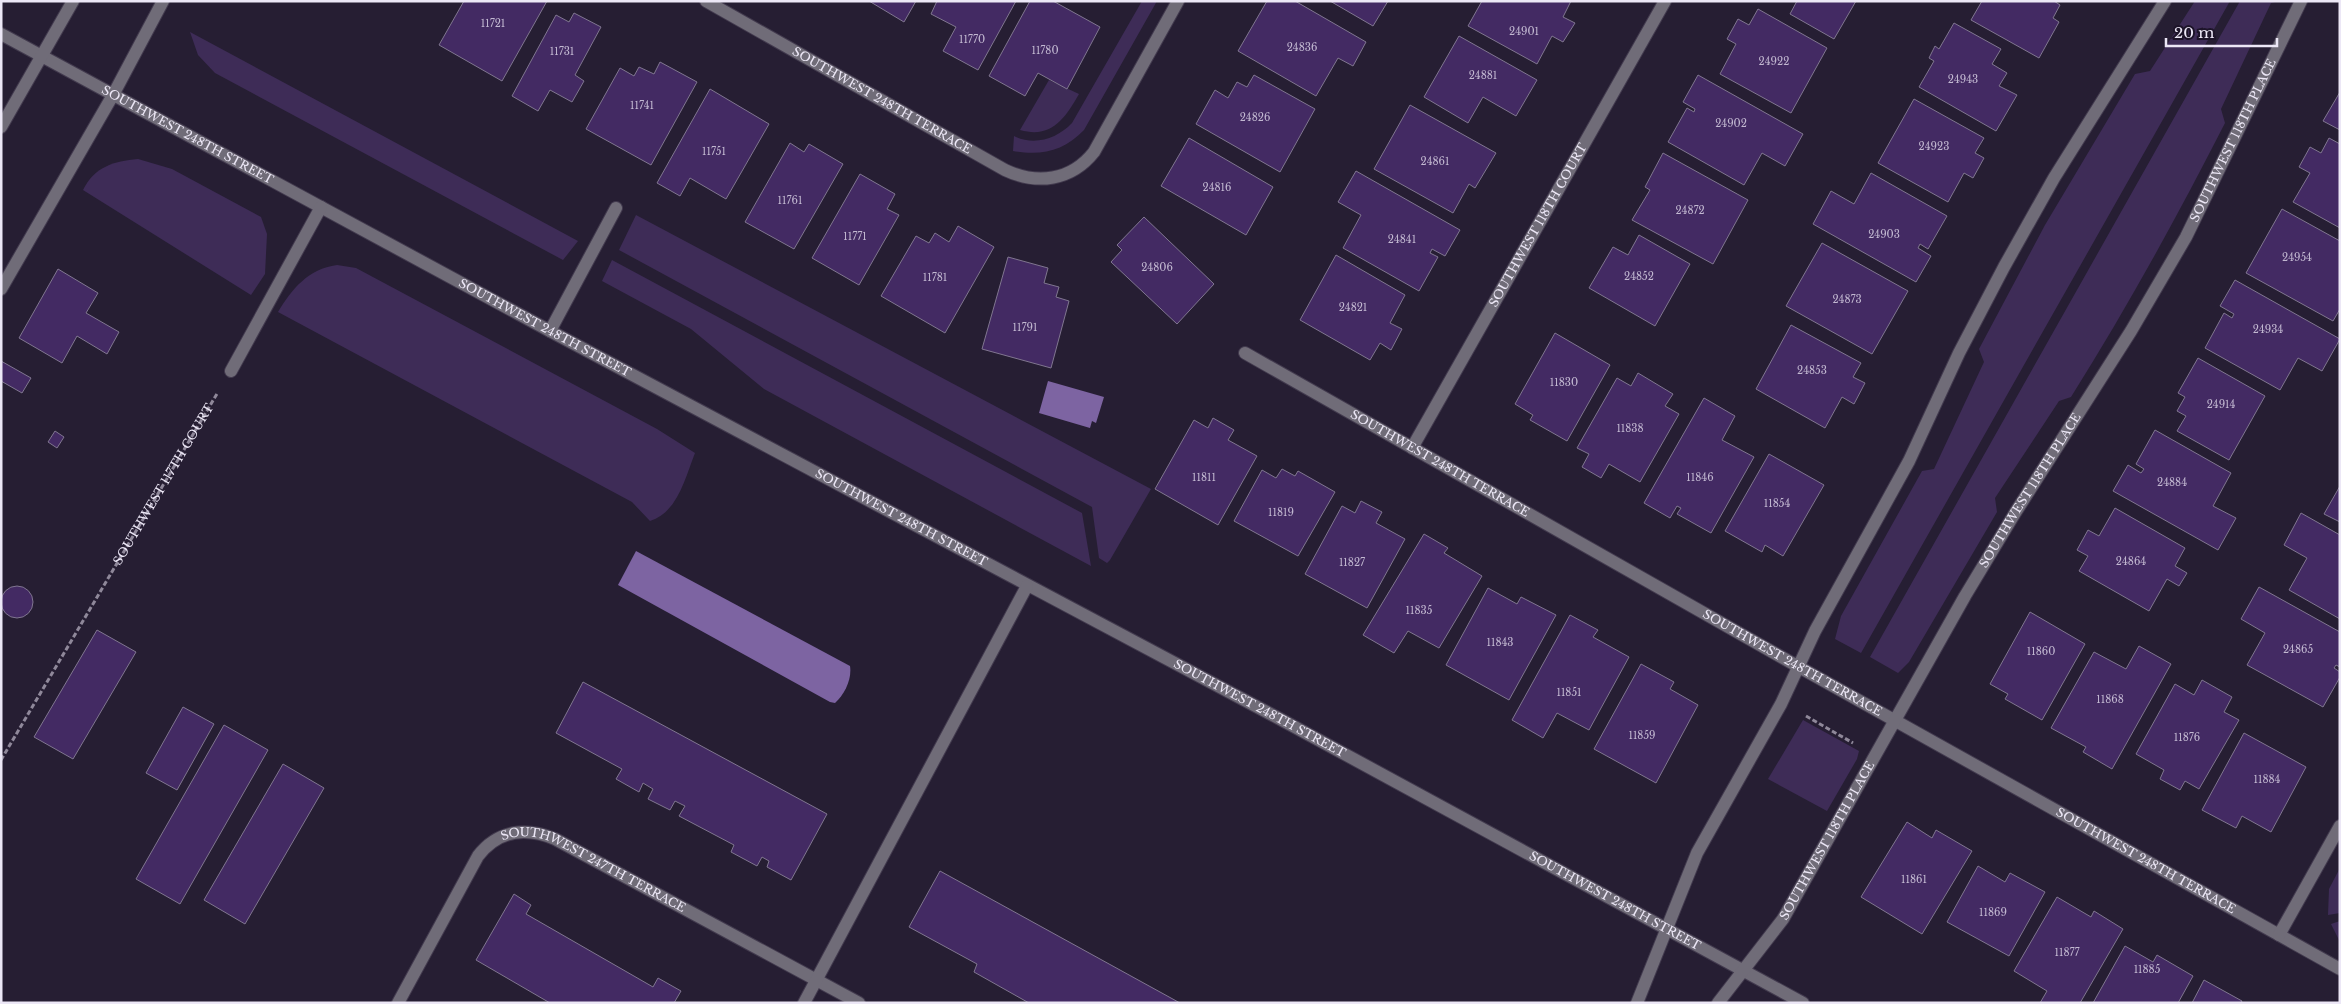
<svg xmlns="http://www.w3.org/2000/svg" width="2341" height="1004" viewBox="0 0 2341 1004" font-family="'Libre Baskerville',serif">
  <rect width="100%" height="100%" fill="#261e33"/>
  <!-- green -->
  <g fill="#3e2c57">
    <path d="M1142,1H1157L1084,130C1064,151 1042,156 1013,151L1014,136C1034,146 1057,139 1072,123Z"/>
    <path d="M2195,1H2230L1861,653L1835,639L1841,616L1922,471L1934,469L1984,362L1979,349L2045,225L2135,74L2150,71Z"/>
    <path d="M2240,1H2279L2271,3L2221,109L2225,123C2177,217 2127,308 2071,397L2059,401L1995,498L1997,512L1909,662L1898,673L1870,657Z"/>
    <path d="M190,32L578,241L563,260L215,73L198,55Z"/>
    <path d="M1049,80L1079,94C1065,118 1052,139 1020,130Z"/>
    <path d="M138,159L172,169L261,217L267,234L265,274L251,295L83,190C94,167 114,161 138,159Z"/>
    <path d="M636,215L1151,489L1110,560L1107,563L1099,558L1092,507L619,250Z"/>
    <path d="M612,260L1082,513L1091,566L764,389L691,329L602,281Z"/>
    <path d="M337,265L356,268L657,429L695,453C685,478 678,512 650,521L632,502L278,312C292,289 308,269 337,265Z"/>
    <path d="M1803,720L1859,751L1857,759L1827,811L1768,779Z"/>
    <path d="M2340,868V913L2328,915L2329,889Z"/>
    <path d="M2340,921V942L2331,924Z"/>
  </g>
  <!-- water -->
  <g fill="#7d64a2">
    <path d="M1048,381L1104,397L1096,423L1092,421L1090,428L1039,413Z"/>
    <path d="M636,551L850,666C852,679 845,694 835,703L830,702L618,585Z"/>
  </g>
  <!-- building -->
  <g fill="#432a63" stroke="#807690">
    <path d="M464,1H547L502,81L439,45Z"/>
    <path d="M869,1H916L904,22Z"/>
    <path d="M937,1H1016L978,70L943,51L956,27L931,14Z"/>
    <path d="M1030,1H1053L1100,27L1067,89L1038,73L1025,96L989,76Z"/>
    <path d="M1267,1H1295L1366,42L1353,66L1338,58L1316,96L1238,51Z"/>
    <path d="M1330,1H1388L1373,26Z"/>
    <path d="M1482,1H1571L1563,17L1575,23L1563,42L1552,36L1537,64L1468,26Z"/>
    <path d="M1797,1H1856L1834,39L1790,14Z"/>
    <path d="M1982,1H2054L2060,5L2053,18L2059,22L2039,58L1971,20Z"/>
    <path d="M1758,9L1827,48L1791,113L1720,74L1736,44L1727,39L1738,19L1749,25Z"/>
    <path d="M574,13L601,27L575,75L584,81L572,102L550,90L538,111L512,96L556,15L569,22Z"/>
    <path d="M1954,23L2001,49L1992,64L2007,73L1999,86L2017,95L1996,131L1919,87L1934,61L1929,58L1935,46L1939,49Z"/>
    <path d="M1459,36L1537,80L1516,116L1483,97L1468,123L1424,97Z"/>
    <path d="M660,62L697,82L651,165L586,129L620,68L634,76L639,67L654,74Z"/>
    <path d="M1254,75L1315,109L1280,172L1196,124L1215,90L1228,98L1237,82L1247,87Z"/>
    <path d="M1698,75L1803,134L1785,166L1762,153L1744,185L1668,142L1687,108L1694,112L1695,109L1683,102Z"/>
    <path d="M710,89L769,124L726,199L690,178L680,196L657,183Z"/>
    <path d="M2340,92V130L2323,121Z"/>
    <path d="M1914,99L1984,138L1975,153L1984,158L1973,178L1964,173L1948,202L1878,163Z"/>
    <path d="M1410,105L1496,153L1475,188L1469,184L1453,213L1374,169Z"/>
    <path d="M1189,138L1273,187L1246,235L1161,186Z"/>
    <path d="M2329,138L2340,144V228L2293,202L2310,173L2299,167L2310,147L2321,153Z"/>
    <path d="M790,143L804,152L809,144L843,164L794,249L745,222Z"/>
    <path d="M1663,153L1748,200L1713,264L1632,220L1650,190L1645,187Z"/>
    <path d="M1356,171L1460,230L1445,256L1432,249L1430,253L1438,257L1419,291L1343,248L1361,215L1338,202Z"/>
    <path d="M1871,173L1947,216L1928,249L1920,244L1918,248L1931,256L1916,282L1813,224L1831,191L1854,204Z"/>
    <path d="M860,174L895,194L887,209L899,215L859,285L812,258Z"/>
    <path d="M2282,209L2340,241V309L2333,321L2246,273Z"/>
    <path d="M1144,217L1214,284L1177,324L1111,262L1122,250L1117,245Z"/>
    <path d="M958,226L994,247L945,333L881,296L916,236L929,243L935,233L949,242Z"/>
    <path d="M1639,235L1690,264L1655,326L1589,288L1613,247L1628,255Z"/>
    <path d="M1822,243L1908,291L1872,354L1786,306Z"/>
    <path d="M1336,255L1405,295L1390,323L1402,329L1391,350L1380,343L1370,360L1300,320Z"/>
    <path d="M1008,257L1048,268L1044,283L1059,287L1056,297L1069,301L1051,368L982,349Z"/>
    <path d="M58,269L98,293L86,313L119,332L107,354L77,336L62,363L19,338Z"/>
    <path d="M2235,280L2340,339L2322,371L2298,358L2280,390L2205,348L2224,313L2232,318L2234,314L2220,306Z"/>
    <path d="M1791,325L1861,363L1853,377L1865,383L1854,404L1842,397L1825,428L1756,389Z"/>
    <path d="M1555,333L1610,365L1567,441L1530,420L1533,415L1515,404Z"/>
    <path d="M2198,358L2265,396L2229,460L2177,431L2186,416L2177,411L2185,397L2178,393Z"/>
    <path d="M1,361L31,378L22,393L1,381Z"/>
    <path d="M1638,373L1673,394L1665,406L1679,414L1640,482L1609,464L1601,478L1582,467L1589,454L1577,448L1617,378L1631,386Z"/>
    <path d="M1704,398L1735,416L1722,440L1754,457L1711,533L1677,514L1681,508L1677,506L1670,518L1644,503Z"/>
    <path d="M1213,418L1234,430L1228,440L1257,456L1218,525L1155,489L1194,420L1208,428Z"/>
    <path d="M2155,430L2231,473L2213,506L2236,518L2218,550L2113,491L2128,465L2141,473L2144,469L2136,464Z"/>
    <path d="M55,431L64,437L57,448L48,442Z"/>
    <path d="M1769,454L1824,485L1783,556L1765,545L1762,552L1725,531Z"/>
    <path d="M1282,469L1295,476L1298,471L1335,492L1298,556L1234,521L1262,470L1276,478Z"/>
    <path d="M2340,486V522L2324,514Z"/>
    <path d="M1361,501L1382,512L1376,523L1405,539L1367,608L1305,574L1342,506L1355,513Z"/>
    <path d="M2115,508L2185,548L2175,566L2187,573L2179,586L2167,579L2149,611L2079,571L2088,556L2077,550L2088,530L2099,536Z"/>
    <path d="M2301,513L2340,535V619L2289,590L2307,558L2284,545Z"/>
    <path d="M1424,534L1448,548L1444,553L1482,576L1439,648L1408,631L1394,653L1363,635Z"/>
    <circle cx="17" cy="602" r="16"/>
    <path d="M2259,587L2340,632V667L2336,665L2334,668L2340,672V677L2323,707L2247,665L2265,633L2241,619Z"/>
    <path d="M1488,588L1517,604L1521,597L1556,615L1509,700L1446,665Z"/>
    <path d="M2030,612L2085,644L2042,720L2005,699L2008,694L1990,684Z"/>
    <path d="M1570,615L1598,630L1593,637L1629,657L1589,730L1557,713L1543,738L1512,720Z"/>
    <path d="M97,630L136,652L73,759L34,737Z"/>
    <path d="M2139,646L2171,664L2112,769L2083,752L2086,747L2051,728L2094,652L2126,669Z"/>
    <path d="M1641,664L1674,682L1670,689L1698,705L1656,783L1594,749Z"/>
    <path d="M2202,680L2232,697L2224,712L2239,720L2199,789L2185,781L2180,790L2160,779L2164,770L2136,754L2175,684L2194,695Z"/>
    <path d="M583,682L827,814L791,880L767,867L769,861L762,857L757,866L731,852L734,845L679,816L685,806L675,801L670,810L648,799L653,789L643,783L639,792L616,779L622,769L556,733Z"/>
    <path d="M183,707L214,724L177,790L146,773Z"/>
    <path d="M224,725L268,750L180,904L136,879Z"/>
    <path d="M2244,733L2306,767L2271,832L2242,816L2236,828L2202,810Z"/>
    <path d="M283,764L324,788L245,924L204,900Z"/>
    <path d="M1907,822L1932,838L1936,830L1972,851L1922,934L1861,897Z"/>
    <path d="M1978,866L2005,882L2010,873L2045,892L2009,956L1947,922Z"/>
    <path d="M940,871L1180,1003H1029L974,972L977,964L909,927Z"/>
    <path d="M514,894L531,905L526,914L653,987L658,978L681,991L674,1003H550L476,960Z"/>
    <path d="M2057,897L2091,917L2094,911L2123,929L2080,1003H2040L2047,991L2014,971Z"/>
    <path d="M2125,946L2153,962L2157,955L2193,976L2178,1003H2093Z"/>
    <path d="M2204,980L2242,1001L2241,1003H2192Z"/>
  </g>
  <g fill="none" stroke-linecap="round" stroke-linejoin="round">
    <!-- minor casing -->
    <g stroke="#423a4e" stroke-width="14">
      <g id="minor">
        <path id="s2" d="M706,1L1005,170C1037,185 1071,181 1094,152L1178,1"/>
        <path id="s3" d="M1,34L550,331L1280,719L1803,1003"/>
        <path d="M1,127L73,1"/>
        <path d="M1,289L113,95L163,1"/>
        <path d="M550,331L616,208"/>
        <path id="s4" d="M1245,353L1799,667L2340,969"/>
        <path d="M231,371L321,207"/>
        <path id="s5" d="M1412,448L1665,1"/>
        <path d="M2279,935L2340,826"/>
        <path id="s6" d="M398,1003L478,856C498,830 526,827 555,839L859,1003"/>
        <path d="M804,1003L1027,586"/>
        <path d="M1637,1003L1697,853L1781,704L1815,631L1909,461L1959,353L2004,267L2054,178L2165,1"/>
        <path id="s7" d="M1718,1003L1783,919L1965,596L2015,513L2131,331L2186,237L2301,1"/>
      </g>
    </g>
    <!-- path -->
    <g stroke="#8f889a" stroke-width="3" stroke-dasharray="5 2.5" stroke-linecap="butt">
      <path d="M1806,716L1853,743"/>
      <path id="s1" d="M1,760L218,392"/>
    </g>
    <!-- minor -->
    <use href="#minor" stroke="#706c78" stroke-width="12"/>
  </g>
  <g text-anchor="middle" stroke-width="4" stroke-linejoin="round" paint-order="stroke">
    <!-- number labels -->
    <g font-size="10" fill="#c2b8d1">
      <text x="493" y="27">11721</text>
      <text x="1524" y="35">24901</text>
      <text x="972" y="43">11770</text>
      <text x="1302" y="51">24836</text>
      <text x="1045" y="54">11780</text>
      <text x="562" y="55">11731</text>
      <text x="1774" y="65">24922</text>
      <text x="1483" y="79">24881</text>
      <text x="1963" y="83">24943</text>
      <text x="642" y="109">11741</text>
      <text x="1255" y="121">24826</text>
      <text x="1731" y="127">24902</text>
      <text x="1934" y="150">24923</text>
      <text x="714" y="155">11751</text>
      <text x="1435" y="165">24861</text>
      <text x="1217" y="191">24816</text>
      <text x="790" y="204">11761</text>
      <text x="1690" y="214">24872</text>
      <text x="1884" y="238">24903</text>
      <text x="855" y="240">11771</text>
      <text x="1402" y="243">24841</text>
      <text x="2297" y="261">24954</text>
      <text x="1157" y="271">24806</text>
      <text x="1639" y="280">24852</text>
      <text x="935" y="281">11781</text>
      <text x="1847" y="303">24873</text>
      <text x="1353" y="311">24821</text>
      <text x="1025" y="331">11791</text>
      <text x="2268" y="333">24934</text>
      <text x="1812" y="374">24853</text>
      <text x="1564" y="386">11830</text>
      <text x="2221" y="408">24914</text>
      <text x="1630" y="432">11838</text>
      <text x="1204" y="481">11811</text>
      <text x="1700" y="481">11846</text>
      <text x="2172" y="486">24884</text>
      <text x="1777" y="507">11854</text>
      <text x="1281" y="516">11819</text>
      <text x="2131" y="565">24864</text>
      <text x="1352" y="566">11827</text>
      <text x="1419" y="614">11835</text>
      <text x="1500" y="646">11843</text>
      <text x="2298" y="653">24865</text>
      <text x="2041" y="655">11860</text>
      <text x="1569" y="696">11851</text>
      <text x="2110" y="703">11868</text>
      <text x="1642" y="739">11859</text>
      <text x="2187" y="741">11876</text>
      <text x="2267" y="783">11884</text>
      <text x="1914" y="883">11861</text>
      <text x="1993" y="916">11869</text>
      <text x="2067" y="956">11877</text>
      <text x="2147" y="973">11885</text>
    </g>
    <!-- street labels -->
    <g font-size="12" fill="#ece7f6" stroke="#1d1429">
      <text dy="4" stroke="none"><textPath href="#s2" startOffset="202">SOUTHWEST 248TH TERRACE</textPath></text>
      <text dy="4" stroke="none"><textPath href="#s3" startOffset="212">SOUTHWEST 248TH STREET</textPath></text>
      <text dy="4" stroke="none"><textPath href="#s7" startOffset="1006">SOUTHWEST 118TH PLACE</textPath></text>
      <text dy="4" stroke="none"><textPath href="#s5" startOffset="256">SOUTHWEST 118TH COURT</textPath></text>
      <text dy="4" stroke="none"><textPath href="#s3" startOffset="618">SOUTHWEST 248TH STREET</textPath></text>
      <text dy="4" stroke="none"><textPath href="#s4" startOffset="224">SOUTHWEST 248TH TERRACE</textPath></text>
      <text dy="4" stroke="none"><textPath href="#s1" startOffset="320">SOUTHWEST 117TH COURT</textPath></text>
      <text dy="4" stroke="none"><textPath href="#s7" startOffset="601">SOUTHWEST 118TH PLACE</textPath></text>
      <text dy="4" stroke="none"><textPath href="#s3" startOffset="1022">SOUTHWEST 248TH STREET</textPath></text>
      <text dy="4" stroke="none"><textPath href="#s4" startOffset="629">SOUTHWEST 248TH TERRACE</textPath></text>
      <text dy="4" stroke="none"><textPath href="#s3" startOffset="1428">SOUTHWEST 248TH STREET</textPath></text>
      <text dy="4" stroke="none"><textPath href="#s7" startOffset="196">SOUTHWEST 118TH PLACE</textPath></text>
      <text dy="4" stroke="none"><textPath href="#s4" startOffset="1034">SOUTHWEST 248TH TERRACE</textPath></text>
      <text dy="4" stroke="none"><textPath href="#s6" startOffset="299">SOUTHWEST 247TH TERRACE</textPath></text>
      <text dy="4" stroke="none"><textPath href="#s3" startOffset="1832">SOUTHWEST 248TH STREET</textPath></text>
    </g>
  </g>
  <!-- border -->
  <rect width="2341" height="1004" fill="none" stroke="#ece7f6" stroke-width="5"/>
  <!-- scale -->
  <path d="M2166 38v8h111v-8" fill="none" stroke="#ece7f6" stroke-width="2.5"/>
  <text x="2174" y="38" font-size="15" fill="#ece7f6" stroke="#1d1429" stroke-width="4" paint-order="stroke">20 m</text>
</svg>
